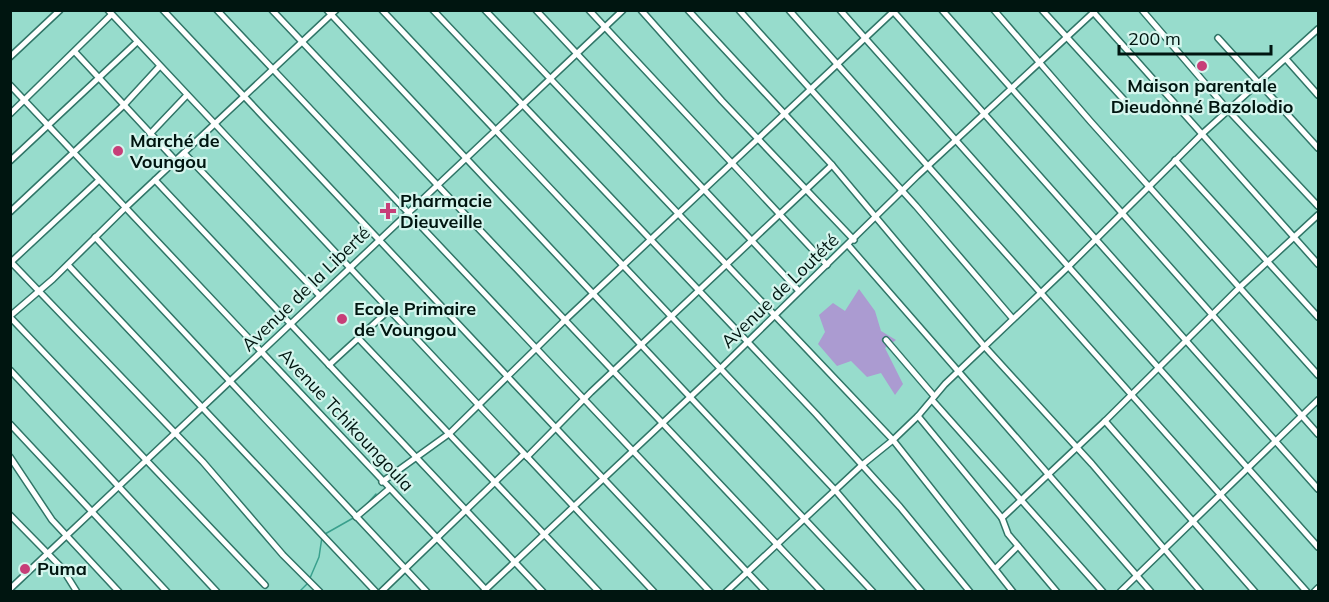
<svg xmlns="http://www.w3.org/2000/svg" width="1329" height="602" viewBox="0 0 1329 602" font-family="Mulish,sans-serif">
  <rect width="100%" height="100%" fill="#97dccc"/>
  <!-- green -->
  <path fill="#ab9bd1" d="M859,289L875,311L881,331L896,340L885,348L903,384L895,395L881,373L867,377L851,361L837,366L818,344L825,332L819,315L833,303L845,311Z"/>
  <g fill="none" stroke-linecap="round" stroke-linejoin="round">
    <!-- stream -->
    <g stroke="#39a08d" stroke-width="1.5">
      <path d="M364,507L376,494"/>
      <path d="M325,534L355,517"/>
      <path d="M310,578L319,557L322,537"/>
      <path d="M299,592L308,583"/>
    </g>
    <!-- minor casing -->
    <g stroke="#307567" stroke-width="8">
      <g id="minor">
        <path d="M108,10L654,592"/>
        <path d="M163,10L710,592"/>
        <path d="M217,10L766,592"/>
        <path d="M272,10L822,592"/>
        <path d="M327,10L873,592"/>
        <path d="M382,10L835,490L922,592"/>
        <path d="M433,10L816,414L900,507L970,592"/>
        <path d="M485,10L893,440L1013,592"/>
        <path d="M536,10L799,291"/>
        <path d="M589,10L827,265"/>
        <path d="M641,10L722,101L854,240"/>
        <path d="M688,10L832,165L985,347L1092,464L1201,592"/>
        <path d="M739,10L916,206L1013,319"/>
        <path d="M789,10L1307,592"/>
        <path d="M840,10L1318,547"/>
        <path d="M892,10L1318,489"/>
        <path d="M942,10L1318,434"/>
        <path d="M994,10L1091,122L1318,375"/>
        <path d="M1042,10L1126,102"/>
        <path d="M1142,10L1228,110L1318,206"/>
        <path d="M1094,13L1318,264"/>
        <path d="M1218,38L1318,148"/>
        <path d="M75,52L176,161"/>
        <path d="M10,57L60,10"/>
        <path d="M1286,59L1318,95"/>
        <path d="M10,85L486,590"/>
        <path d="M10,114L111,15"/>
        <path d="M150,134L187,95"/>
        <path d="M184,153L320,296"/>
        <path d="M1175,160L1318,317"/>
        <path d="M10,161L137,42"/>
        <path d="M155,180L543,592"/>
        <path d="M10,212L124,105L159,67"/>
        <path d="M95,237L427,592"/>
        <path d="M848,245L1151,592"/>
        <path d="M10,261L203,462L283,555L320,592"/>
        <path d="M10,263L98,181"/>
        <path d="M68,265L376,592"/>
        <path d="M10,316L53,279L124,209L336,10"/>
        <path d="M10,317L265,585"/>
        <path d="M359,339L599,592"/>
        <path d="M886,340L934,396"/>
        <path d="M329,365L389,310"/>
        <path d="M10,370L217,592"/>
        <path d="M932,400L1103,592"/>
        <path d="M918,416L1002,518L1008,534L1057,592"/>
        <path d="M1105,421L1255,592"/>
        <path d="M10,424L167,592"/>
        <path d="M10,457L52,520L119,592"/>
        <path d="M527,457L591,392L832,165"/>
        <path d="M382,482L450,433L565,320L895,10"/>
        <path d="M10,515L62,568L77,592"/>
        <path d="M356,517L389,489"/>
        <path d="M1002,518L1105,421L1239,288L1318,215"/>
        <path d="M996,568L1018,546"/>
        <path d="M10,589L623,10"/>
        <path d="M381,592L524,454"/>
        <path d="M483,592L721,368L917,176L1096,10"/>
        <path d="M726,592L862,465L893,440L918,416L945,384L1068,267L1202,134L1318,29"/>
        <path d="M1120,592L1318,400"/>
        <path d="M1314,592L1318,588"/>
      </g>
    </g>
    <!-- minor -->
    <use href="#minor" stroke="#fff" stroke-width="5"/>
  </g>
  <!-- markers -->
  <g fill="#c73e78" stroke="#d4f5ed" stroke-width="2">
    <circle cx="1202" cy="66" r="6"/>
    <circle cx="118" cy="151" r="6"/>
    <path d="M385 202h6v6h6v6h-6v6h-6v-6h-6v-6h6z"/>
    <circle cx="342" cy="319" r="6"/>
    <circle cx="25" cy="569" r="6"/>
  </g>
  <g text-anchor="middle" stroke-width="4.5" stroke-linejoin="round" paint-order="stroke">
    <!-- poi labels -->
    <g font-size="18" font-weight="bold" fill="#001510" stroke="#d4f5ed" text-anchor="start">
      <text x="1202" y="92" text-anchor="middle">Maison parentale<tspan x="1202" dy="21">Dieudonné Bazolodio</tspan></text>
      <text x="130" y="147">Marché de<tspan x="130" dy="21">Voungou</tspan></text>
      <text x="400" y="207">Pharmacie<tspan x="400" dy="21">Dieuveille</tspan></text>
      <text x="354" y="315">Ecole Primaire<tspan x="354" dy="21">de Voungou</tspan></text>
      <text x="37" y="575">Puma</text>
    </g>
    <!-- street labels -->
    <g font-size="18" fill="#001510" stroke="#d4f5ed">
      <text transform="translate(306 289) rotate(-44)" y="6">Avenue de la Liberté</text>
      <text transform="translate(780 291) rotate(-44)" y="6">Avenue de Loutété</text>
      <text transform="translate(346 420) rotate(47)" y="6">Avenue Tchikoungoula</text>
    </g>
  </g>
  <!-- border -->
  <rect width="1329" height="602" fill="none" stroke="#001510" stroke-width="24"/>
  <!-- scale -->
  <path d="M1119 45v9h152v-9" fill="none" stroke="#001510" stroke-width="3"/>
  <text x="1128" y="45" font-size="18" fill="#001510" stroke="#d4f5ed" stroke-width="4.5" paint-order="stroke">200 m</text>
</svg>
